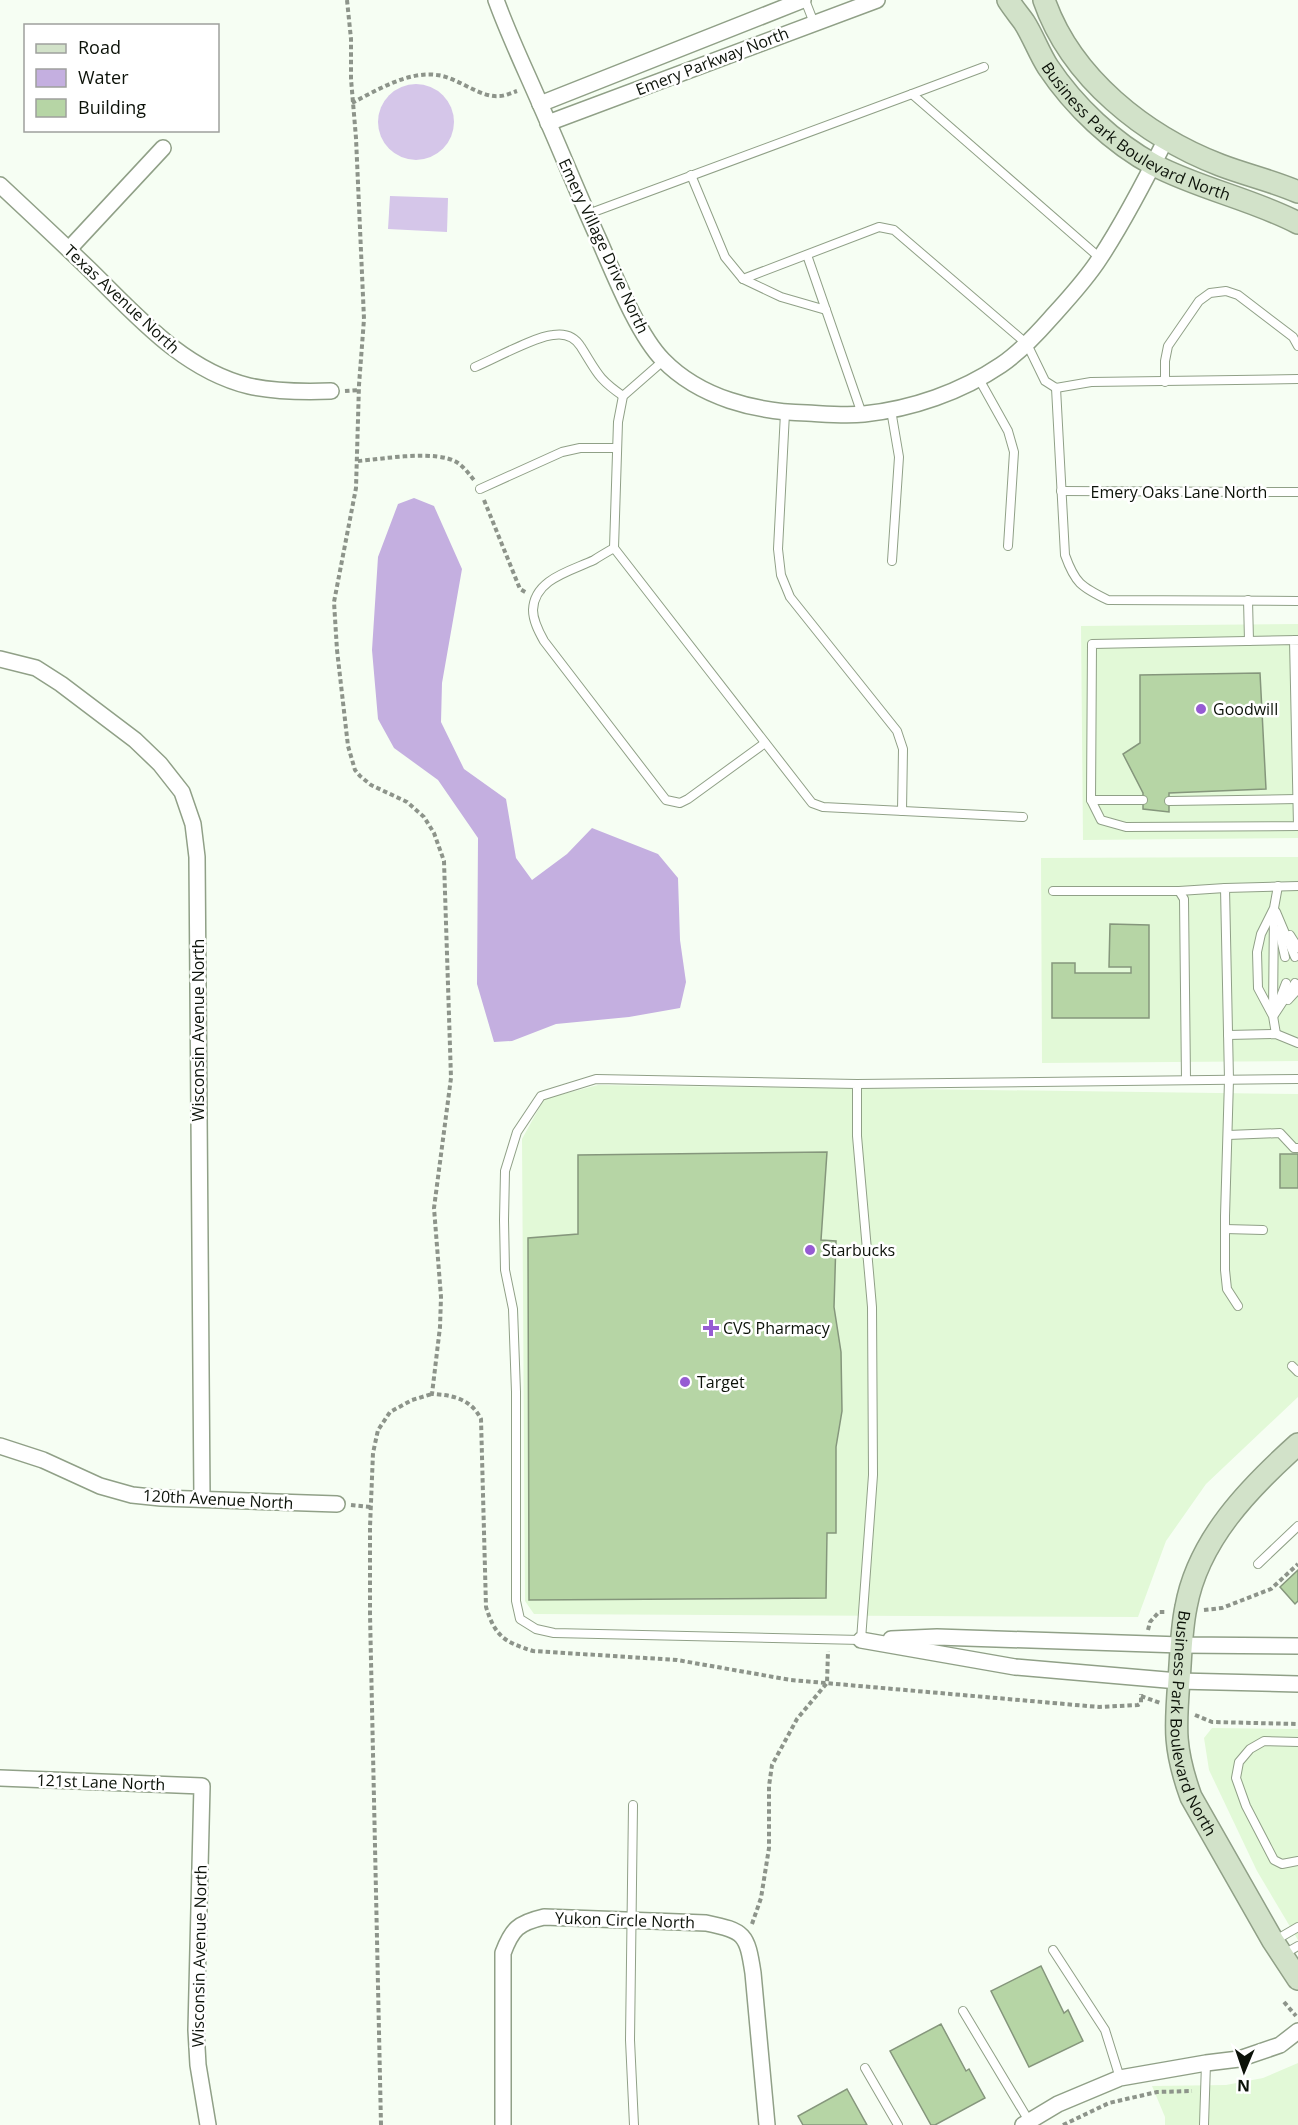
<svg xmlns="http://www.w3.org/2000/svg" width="1298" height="2125" viewBox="0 0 1298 2125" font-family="'Open Sans',sans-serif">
  <rect width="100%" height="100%" fill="#f6fef3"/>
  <!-- built -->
  <g fill="#e2f9d7">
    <path d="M1298,624V838L1083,840L1081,626Z"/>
    <path d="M1298,857V1061L1042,1063L1041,858Z"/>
    <path d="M598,1085L1298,1094V1397L1206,1484L1166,1541L1138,1617L534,1614L525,1601L522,1139L544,1099Z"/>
    <path d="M1212,1728L1298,1729V1940L1257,1871L1209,1770L1204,1738Z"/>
    <path d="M1298,2063V2125H1165V2117L1152,2086L1226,2085L1263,2078Z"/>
  </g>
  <!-- green -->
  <g fill="#d5c6e9">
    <circle cx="416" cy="122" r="38"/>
    <path d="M390,196L448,198L447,232L388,229Z"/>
  </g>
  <!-- water -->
  <path fill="#c4afe0" d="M414,498L434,506L462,569L442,683L441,722L464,769L506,799L516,858L532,880L567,854L592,828L658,854L678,878L680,940L686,982L680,1008L629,1017L556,1024L512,1041L494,1042L477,984L478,838L438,780L394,748L378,719L372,650L378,557L398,504Z"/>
  <!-- building -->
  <g fill="#b6d5a5" stroke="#85967c" stroke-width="1.5">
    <path d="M1260,673L1266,789L1169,793V812L1143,809V793L1123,754L1140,743V675Z"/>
    <path d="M1110,924L1149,925V1018H1052V963H1075V973H1131V967H1109Z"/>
    <path d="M827,1152L821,1240L836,1241L834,1307L841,1352L842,1411L836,1447V1533H827L826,1598L529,1600L528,1238L578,1234V1155Z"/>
    <rect x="1280" y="1154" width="18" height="34"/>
    <path d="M1298,1570V1601L1295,1604L1280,1587Z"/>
    <path d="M1041,1966L1064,2013L1068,2010L1083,2041L1029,2067L991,1991Z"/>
    <path d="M941,2024L966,2071L969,2069L985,2098L935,2125H931L890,2051Z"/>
    <path d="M847,2089L867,2125H803L798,2116Z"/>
  </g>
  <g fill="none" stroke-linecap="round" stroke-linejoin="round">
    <!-- lane casing -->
    <g stroke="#90a087" stroke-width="10">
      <g id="lane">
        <path d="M805,0L814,23"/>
        <path d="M912,94L984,67"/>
        <path d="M691,175L725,257L743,279L879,227L894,230L1027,344L1045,381L1056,388L1091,382L1298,379"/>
        <path d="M588,214L912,94L1100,258"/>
        <path d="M807,255L862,414"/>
        <path d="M743,279L781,297L826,310"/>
        <path d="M663,361L623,396L618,422L614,548L812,803L823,807L1023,817"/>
        <path d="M475,367C494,359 536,336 553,335C565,333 575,337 581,347C597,372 597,378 623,396"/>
        <path d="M979,379L1008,431L1014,452L1008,546"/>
        <path d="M1165,382V361L1168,346L1199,301L1210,293L1226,291L1238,295L1293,337L1298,346"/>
        <path d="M1056,388L1065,555C1075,583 1081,587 1108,600L1298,601"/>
        <path d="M891,410L899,457L892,561"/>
        <path d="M785,413L778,549L781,575L790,597L897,731L903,749L902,811"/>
        <path d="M480,489L562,452L580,448H617"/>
        <path d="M1061,491L1298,492"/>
        <path d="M614,548C607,552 600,556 594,560C571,571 534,579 533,610C533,621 539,632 544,641L666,800L680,803L688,799L765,743"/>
        <path d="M1248,600L1249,641"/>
        <path d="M1294,640L1298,826L1126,827L1101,820L1091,800L1092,644L1298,640"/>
        <path d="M1091,800H1143"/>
        <path d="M1169,801L1297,799"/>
        <path d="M1053,891H1179L1184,899L1186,1080"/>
        <path d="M1179,891L1225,888"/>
        <path d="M1276,912L1295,957"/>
        <path d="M1279,930L1285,957"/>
        <path d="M1290,935L1298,948"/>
        <path d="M1288,1000L1298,989"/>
        <path d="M1278,1004L1286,983"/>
        <path d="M1273,1012L1274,910"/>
        <path d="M1274,1015L1295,983"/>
        <path d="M1276,1034L1273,1016L1258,988L1257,952L1261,934L1274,908L1278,886"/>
        <path d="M1228,1035L1276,1034L1298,1043"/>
        <path d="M857,1084L596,1079L541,1096L517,1132L505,1171L504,1220L505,1270L513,1309L516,1392V1601L520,1619L536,1629L554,1633L861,1640L873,1475L872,1307L857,1136V1084L1298,1079"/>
        <path d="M1228,1135L1280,1133L1294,1148H1298"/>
        <path d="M1225,1229L1263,1230"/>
        <path d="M1238,1306L1227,1289L1225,1270V1216L1229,1080L1225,888L1298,886"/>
        <path d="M1292,1366L1298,1372"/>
        <path d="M1258,1564L1298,1526"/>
        <path d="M1298,1742L1264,1741L1250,1749L1239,1762L1236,1778L1246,1806L1274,1860L1282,1864L1298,1861"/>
        <path d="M633,1805L630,2040L634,2125"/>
        <path d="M1274,1941L1298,1927"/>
        <path d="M1053,1950L1105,2030L1120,2078"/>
        <path d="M1284,1954L1298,1946"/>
        <path d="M963,2011L1029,2121"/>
        <path d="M865,2068L898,2125"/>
        <path d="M1204,2125L1206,2063"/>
      </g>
    </g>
    <!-- street casing -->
    <g stroke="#90a087" stroke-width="18">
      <g id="street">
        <path d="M496,0C509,36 526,71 541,106C561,151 579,196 599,240C614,274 638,335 663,360C700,398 756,412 807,413C826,414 845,416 864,414C912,409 961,392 1001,365C1020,352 1035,336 1050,319C1068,299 1086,280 1100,258C1125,220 1146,179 1166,139"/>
        <path d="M540,104L803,0"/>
        <path d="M548,123L877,0"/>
        <path d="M0,185C30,213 60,241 89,269C136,315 183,370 249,386C276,392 303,392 331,391"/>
        <path d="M69,249L163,148"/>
        <path d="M0,659L36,668L61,684L135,740L160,764L182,792L193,824L197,857L202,1499"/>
        <path d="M0,1446L43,1460L100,1486L132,1495L161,1498L337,1504"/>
        <path d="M891,1639L937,1637L1181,1645L1298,1646"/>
        <path d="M861,1640L1015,1667L1178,1681L1298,1684"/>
        <path d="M0,1778L202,1786L196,2030L198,2065L208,2125"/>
        <path d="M503,2125V1953C512,1929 518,1923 544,1917L706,1923C745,1931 747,1934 753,1973L767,2125"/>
        <path d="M1023,2125L1058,2104L1120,2078L1206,2063L1239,2059L1280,2045L1298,2031"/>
      </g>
    </g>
    <!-- secondary casing -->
    <g stroke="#90a087" stroke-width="24">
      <g id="secondary">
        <path id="s1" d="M1008,0C1013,8 1019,15 1024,22C1033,36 1039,53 1048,67C1074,106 1113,143 1154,165C1200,189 1252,199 1298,223"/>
        <path d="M1044,0C1071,78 1145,136 1220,165C1246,175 1273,181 1298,192"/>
        <path id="s2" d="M1298,1444C1249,1488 1198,1540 1186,1607C1181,1631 1181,1656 1179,1680C1175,1729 1174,1750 1191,1797L1273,1941L1298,1979"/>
      </g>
    </g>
    <!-- path -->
    <g stroke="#8d948a" stroke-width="4" stroke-dasharray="4.5 3" stroke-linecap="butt">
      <path d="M347,0L351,39V79L356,138L364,319L359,385L356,488L334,602L337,650L348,746L355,770L360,776L371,785L407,802L424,817L434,833L444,861L451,1078L434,1208L441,1297L440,1327L432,1394C453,1395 471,1399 481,1419L486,1607C495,1636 504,1642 533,1651L677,1660L791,1680L1099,1707L1138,1705L1141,1703V1694"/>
      <path d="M352,103C377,90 408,71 437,75C457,77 480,98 499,96C505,96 511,93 517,91"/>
      <path d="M345,391L359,390"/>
      <path d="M358,461C384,459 437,449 458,463C464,467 469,474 474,480"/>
      <path d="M484,500L520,589L527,593"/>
      <path d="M351,1505L371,1507"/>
      <path d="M1204,1610L1222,1608L1271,1589L1298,1564"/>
      <path d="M1148,1630L1150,1622L1159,1612H1167"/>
      <path d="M1141,1696L1160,1703"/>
      <path d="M1195,1715L1212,1722L1298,1724"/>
      <path d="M752,1924L761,1898L769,1848V1786L772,1765L797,1719L827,1683L828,1651"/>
      <path d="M1284,2002L1296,2016"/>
      <path d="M381,2125L370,1614V1527L373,1453L378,1430L390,1412L412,1400L432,1394"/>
      <path d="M1063,2125L1109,2103L1157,2092L1192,2091"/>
    </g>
    <!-- lane -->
    <use href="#lane" stroke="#fff" stroke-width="8"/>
    <!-- street -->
    <use href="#street" stroke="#fff" stroke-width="15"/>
    <!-- secondary -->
    <use href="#secondary" stroke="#d2e2c9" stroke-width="21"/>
  </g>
  <!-- markers -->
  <g fill="#965bd3" stroke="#fff" stroke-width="2">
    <circle cx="1201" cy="709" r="6"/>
    <circle cx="810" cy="1250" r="6"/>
    <path d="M708 1319h6v6h6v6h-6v6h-6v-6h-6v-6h6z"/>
    <circle cx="685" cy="1382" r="6"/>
  </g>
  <g text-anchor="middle" stroke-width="5" stroke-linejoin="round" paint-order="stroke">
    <!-- street labels -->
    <g font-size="16" fill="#0c1209" stroke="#fff">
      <text transform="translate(712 61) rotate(-21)" y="6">Emery Parkway North</text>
      <text dy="6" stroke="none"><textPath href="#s1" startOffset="190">Business Park Boulevard North</textPath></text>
      <text transform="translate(604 246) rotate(65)" y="6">Emery Village Drive North</text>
      <text transform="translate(122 299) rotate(43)" y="6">Texas Avenue North</text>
      <text x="1179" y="498">Emery Oaks Lane North</text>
      <text transform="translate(198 1030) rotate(-90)" y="6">Wisconsin Avenue North</text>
      <text transform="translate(218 1499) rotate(3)" y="6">120th Avenue North</text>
      <text dy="6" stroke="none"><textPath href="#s2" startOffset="321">Business Park Boulevard North</textPath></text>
      <text transform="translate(101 1782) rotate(2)" y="6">121st Lane North</text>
      <text transform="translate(625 1920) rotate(2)" y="6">Yukon Circle North</text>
      <text transform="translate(199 1956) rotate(-89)" y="6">Wisconsin Avenue North</text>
    </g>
    <!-- poi labels -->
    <g font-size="16" fill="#0c1209" stroke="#fff" text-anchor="start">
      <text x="1213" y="715">Goodwill</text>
      <text x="822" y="1256">Starbucks</text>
      <text x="723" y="1334">CVS Pharmacy</text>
      <text x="697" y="1388">Target</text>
    </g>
  </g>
  <!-- legend -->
  <rect x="24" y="24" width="195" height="108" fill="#ffffff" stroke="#9ea09d" stroke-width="1.5"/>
  <rect x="36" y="44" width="30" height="9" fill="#d2e2c9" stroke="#9ea09d" stroke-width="1.5"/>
  <text x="78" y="54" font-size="18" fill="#0c1209">Road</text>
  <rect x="36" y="69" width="30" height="18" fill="#c4afe0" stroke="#9ea09d" stroke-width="1.5"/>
  <text x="78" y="84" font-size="18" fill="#0c1209">Water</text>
  <rect x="36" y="99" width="30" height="18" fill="#b6d5a5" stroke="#9ea09d" stroke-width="1.5"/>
  <text x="78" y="114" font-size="18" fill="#0c1209">Building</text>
  <!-- north arrow -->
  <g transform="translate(1244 2071) rotate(182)" stroke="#ffffff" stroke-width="4.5" paint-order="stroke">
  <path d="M0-4.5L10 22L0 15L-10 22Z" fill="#0c1209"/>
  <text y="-9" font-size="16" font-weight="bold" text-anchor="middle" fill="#0c1209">N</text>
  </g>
</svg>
